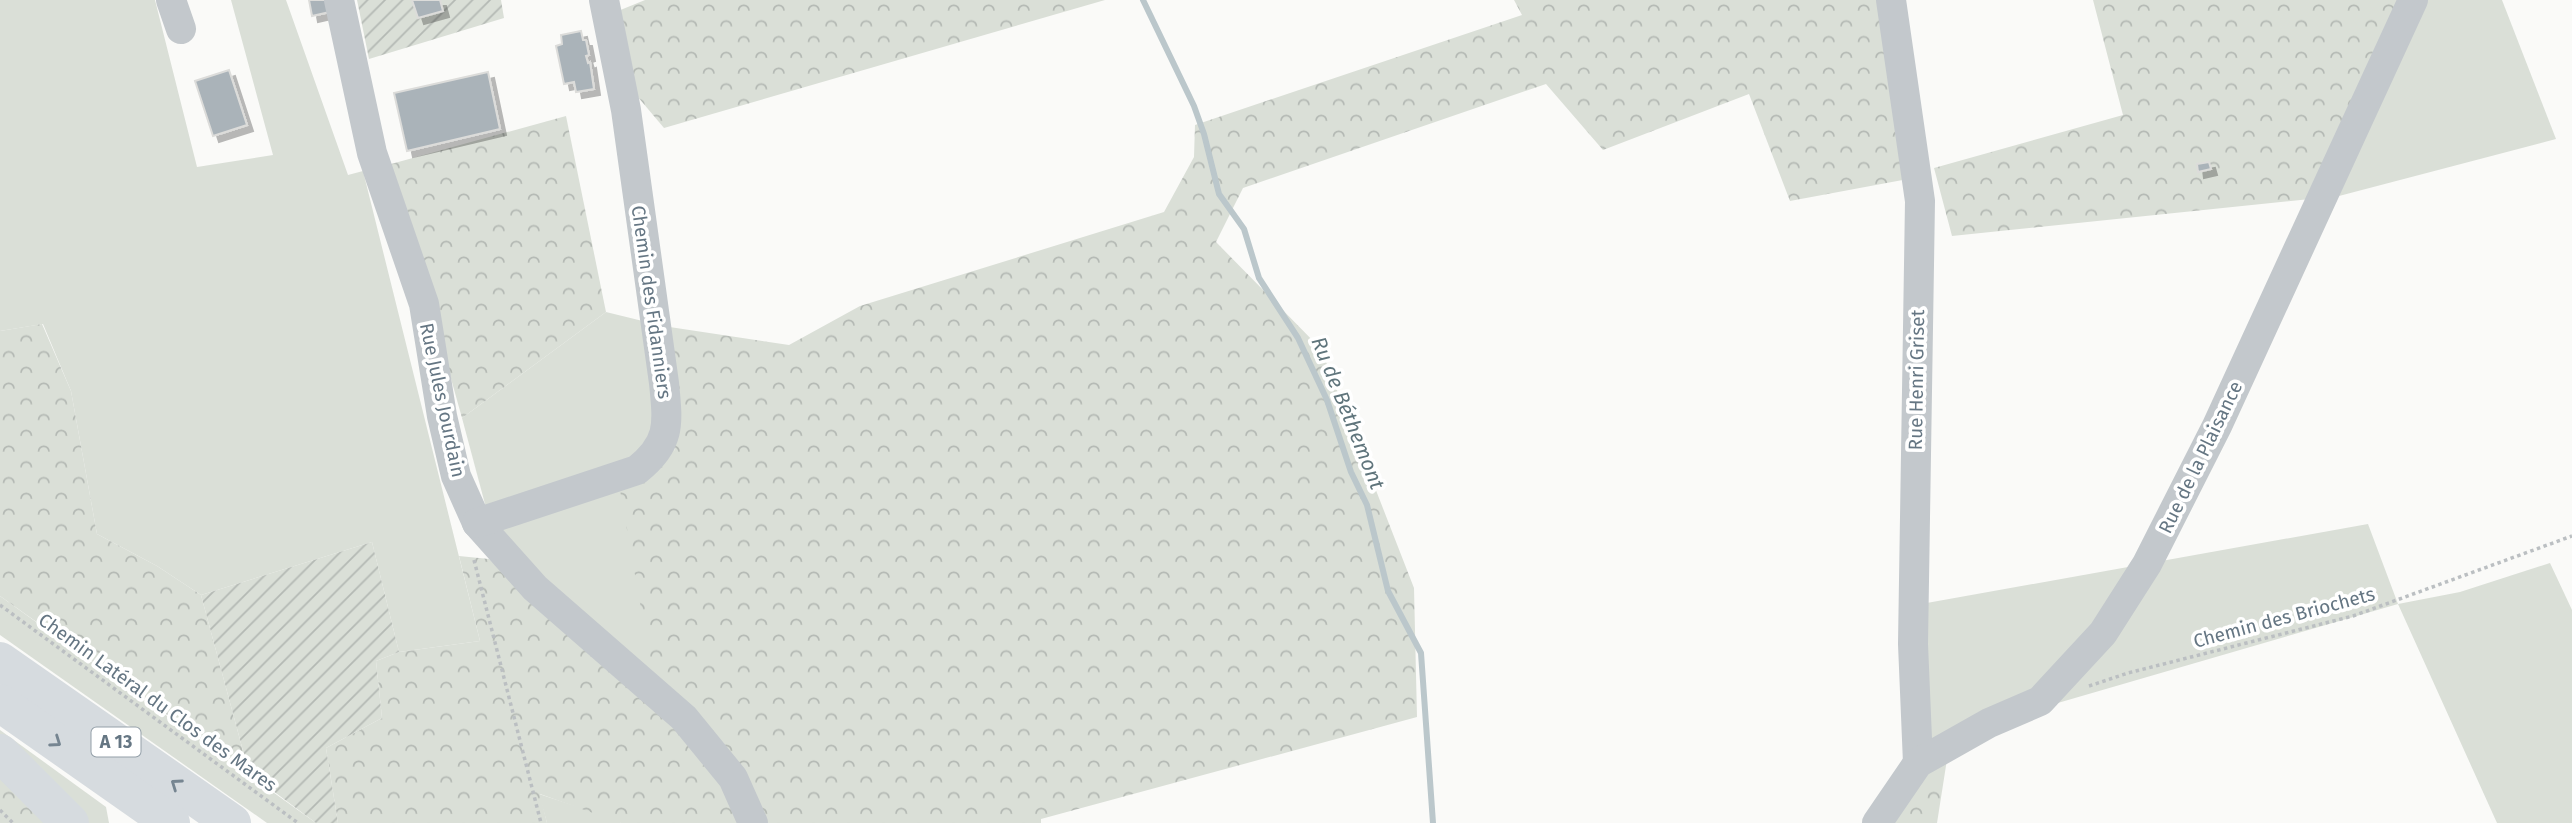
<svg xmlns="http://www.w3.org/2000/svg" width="2572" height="823" viewBox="0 0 2572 823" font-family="'Fira Sans',sans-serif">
  <defs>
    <pattern id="forest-crowns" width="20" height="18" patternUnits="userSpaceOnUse" patternTransform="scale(1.75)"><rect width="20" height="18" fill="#dadfd7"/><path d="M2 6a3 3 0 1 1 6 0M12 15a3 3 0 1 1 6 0" fill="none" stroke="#b4b9b4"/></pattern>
    <pattern id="garden-furrows" width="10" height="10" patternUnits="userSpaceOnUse" patternTransform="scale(1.75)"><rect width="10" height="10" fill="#dadfd7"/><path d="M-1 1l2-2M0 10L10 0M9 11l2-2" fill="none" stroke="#b4b9b4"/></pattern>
    <filter id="shadow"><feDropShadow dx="6" dy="6" stdDeviation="0" flood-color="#0004"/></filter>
  </defs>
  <rect width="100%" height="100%" fill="#fafaf8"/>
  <!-- grass -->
  <g fill="#dadfd7">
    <path d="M0,0H155L197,167L273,155L231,0H286L348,175L363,171L480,641L399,652L372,542L201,595L157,566L97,534L71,391L43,324L0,331Z"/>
    <path d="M2421,0H2502L2556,139L2339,196Z"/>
    <path d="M606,312L663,326L675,452L659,712L489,519L462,418Z"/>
    <path d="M2368,524L2398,604L2460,592L2550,563L2572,610V823H2497L2398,604L1951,734L1911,756L1910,606Z"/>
    <path d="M0,596L316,823H267L0,635Z"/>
    <path d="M0,730L106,807L109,823H86L0,736Z"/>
    <path d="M539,794L618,820L621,823H547Z"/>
  </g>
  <!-- forest -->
  <g fill="url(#forest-crowns)">
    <path d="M645,0H1105L664,128L632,90L618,11Z"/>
    <path d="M1514,0H1897L1908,179L1790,201L1749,94L1603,150L1546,84L1243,188L1216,242L1321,349L1414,588L1417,717L1041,819V823H621L540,794L547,823H338L326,748L382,718L376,661L399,652L480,641L459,556L489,559L659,711L617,473L675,451L663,326L789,345L860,306L1164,212L1194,157L1195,125L1522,15Z"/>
    <path d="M2093,0H2421L2339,196L1952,236L1934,168L2123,115Z"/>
    <path d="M566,116L606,312L462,418L391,164Z"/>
    <path d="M42,324L71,391L97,534L157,566L201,595L249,773L0,596V331Z"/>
    <path d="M1951,734L1937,823H1864Z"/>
    <path d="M0,769L56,823H0Z"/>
  </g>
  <!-- garden -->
  <g fill="url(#garden-furrows)">
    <path d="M357,0H412L418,18L443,11L440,0H501L504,18L369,59Z"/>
    <path d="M372,542L399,652L376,661L382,718L326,748L338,823H316L249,773L201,595Z"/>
  </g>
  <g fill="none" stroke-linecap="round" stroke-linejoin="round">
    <!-- stream -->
    <path stroke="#bbc7cb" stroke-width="6" d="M1143,0L1194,106L1204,134L1219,194L1244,229L1259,278L1298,338L1327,400L1351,472L1367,505L1388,591L1421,653L1433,823"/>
  </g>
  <!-- building -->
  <g fill="#aab3b9" stroke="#dcdcda" stroke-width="2" filter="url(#shadow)">
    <path d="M309,0H331L334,11L312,16Z"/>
    <path d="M412,0H440L443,11L418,18Z"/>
    <path d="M581,31L583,40H586L589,55L586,56L588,63L590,62L594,89L576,92L574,82L564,84L556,46L562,44L561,35Z"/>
    <path d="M229,70L247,125L213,136L195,81Z"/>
    <path d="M488,72L500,129L407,151L394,93Z"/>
    <path d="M2209,162L2211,169L2198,172L2197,164Z"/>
  </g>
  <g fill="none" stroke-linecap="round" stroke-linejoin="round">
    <!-- path -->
    <g stroke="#bbbfc2" stroke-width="3.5" stroke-dasharray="3.5 3.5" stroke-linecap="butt">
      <path d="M474,560L541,823"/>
      <path d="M0,605L298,823"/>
      <path d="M2089,686L2128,673L2353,616L2572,536"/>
      <path d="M0,810L13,823"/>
    </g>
    <!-- minor -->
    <g stroke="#c3c8cc" stroke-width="30">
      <path d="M171,0L181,29"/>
      <path d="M339,0L372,153L424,304L442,416L456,476L477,523L535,588L684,718L733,778L753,823"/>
      <path d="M1891,0L1920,201L1913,644L1918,763"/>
      <path d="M477,523L637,470C671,443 668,424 664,383L626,110L604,0"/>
      <path d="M1877,823L1918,763L1989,723L2040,701L2103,633L2147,564L2217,426L2413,0"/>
    </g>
    <!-- highway -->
    <g stroke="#d6dbdf" stroke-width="38">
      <path d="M0,661L232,823"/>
      <path d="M0,703L171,823"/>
      <path d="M0,753L70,823"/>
    </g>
  </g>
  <!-- one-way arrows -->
  <defs><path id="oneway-chevron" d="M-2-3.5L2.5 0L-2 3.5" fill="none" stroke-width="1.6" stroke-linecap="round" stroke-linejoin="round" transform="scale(1.75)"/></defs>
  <g stroke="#768591">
    <use href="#oneway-chevron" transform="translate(56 742) rotate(35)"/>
    <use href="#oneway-chevron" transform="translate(176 784) rotate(-145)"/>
  </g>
  <g text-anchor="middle" stroke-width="7" stroke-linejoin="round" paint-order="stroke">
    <!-- shield labels -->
    <rect fill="#fff" stroke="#939fa8" stroke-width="2" x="91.5" y="727.5" width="49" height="29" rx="5"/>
    <g font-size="18" font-weight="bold" fill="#657683">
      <text x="116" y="748">A 13</text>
    </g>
    <!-- street labels -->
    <g font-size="19" fill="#657683" stroke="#fff">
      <text transform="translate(652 302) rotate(82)" y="7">Chemin des Fidanniers</text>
      <text transform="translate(1916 380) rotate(-89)" y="7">Rue Henri Griset</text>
      <text transform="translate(443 400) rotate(78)" y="7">Rue Jules Jourdain</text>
      <text transform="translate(2200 457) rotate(-64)" y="7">Rue de la Plaisance</text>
      <text transform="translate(2284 617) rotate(-15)" y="7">Chemin des Briochets</text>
      <text transform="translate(158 702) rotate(36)" y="7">Chemin Latéral du Clos des Mares</text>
    </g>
    <!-- water labels -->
    <g font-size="21" font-style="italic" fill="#60757c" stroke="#fff">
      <text transform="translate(1348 413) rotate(68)" y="7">Ru de Béthemont</text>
    </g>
  </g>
</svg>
